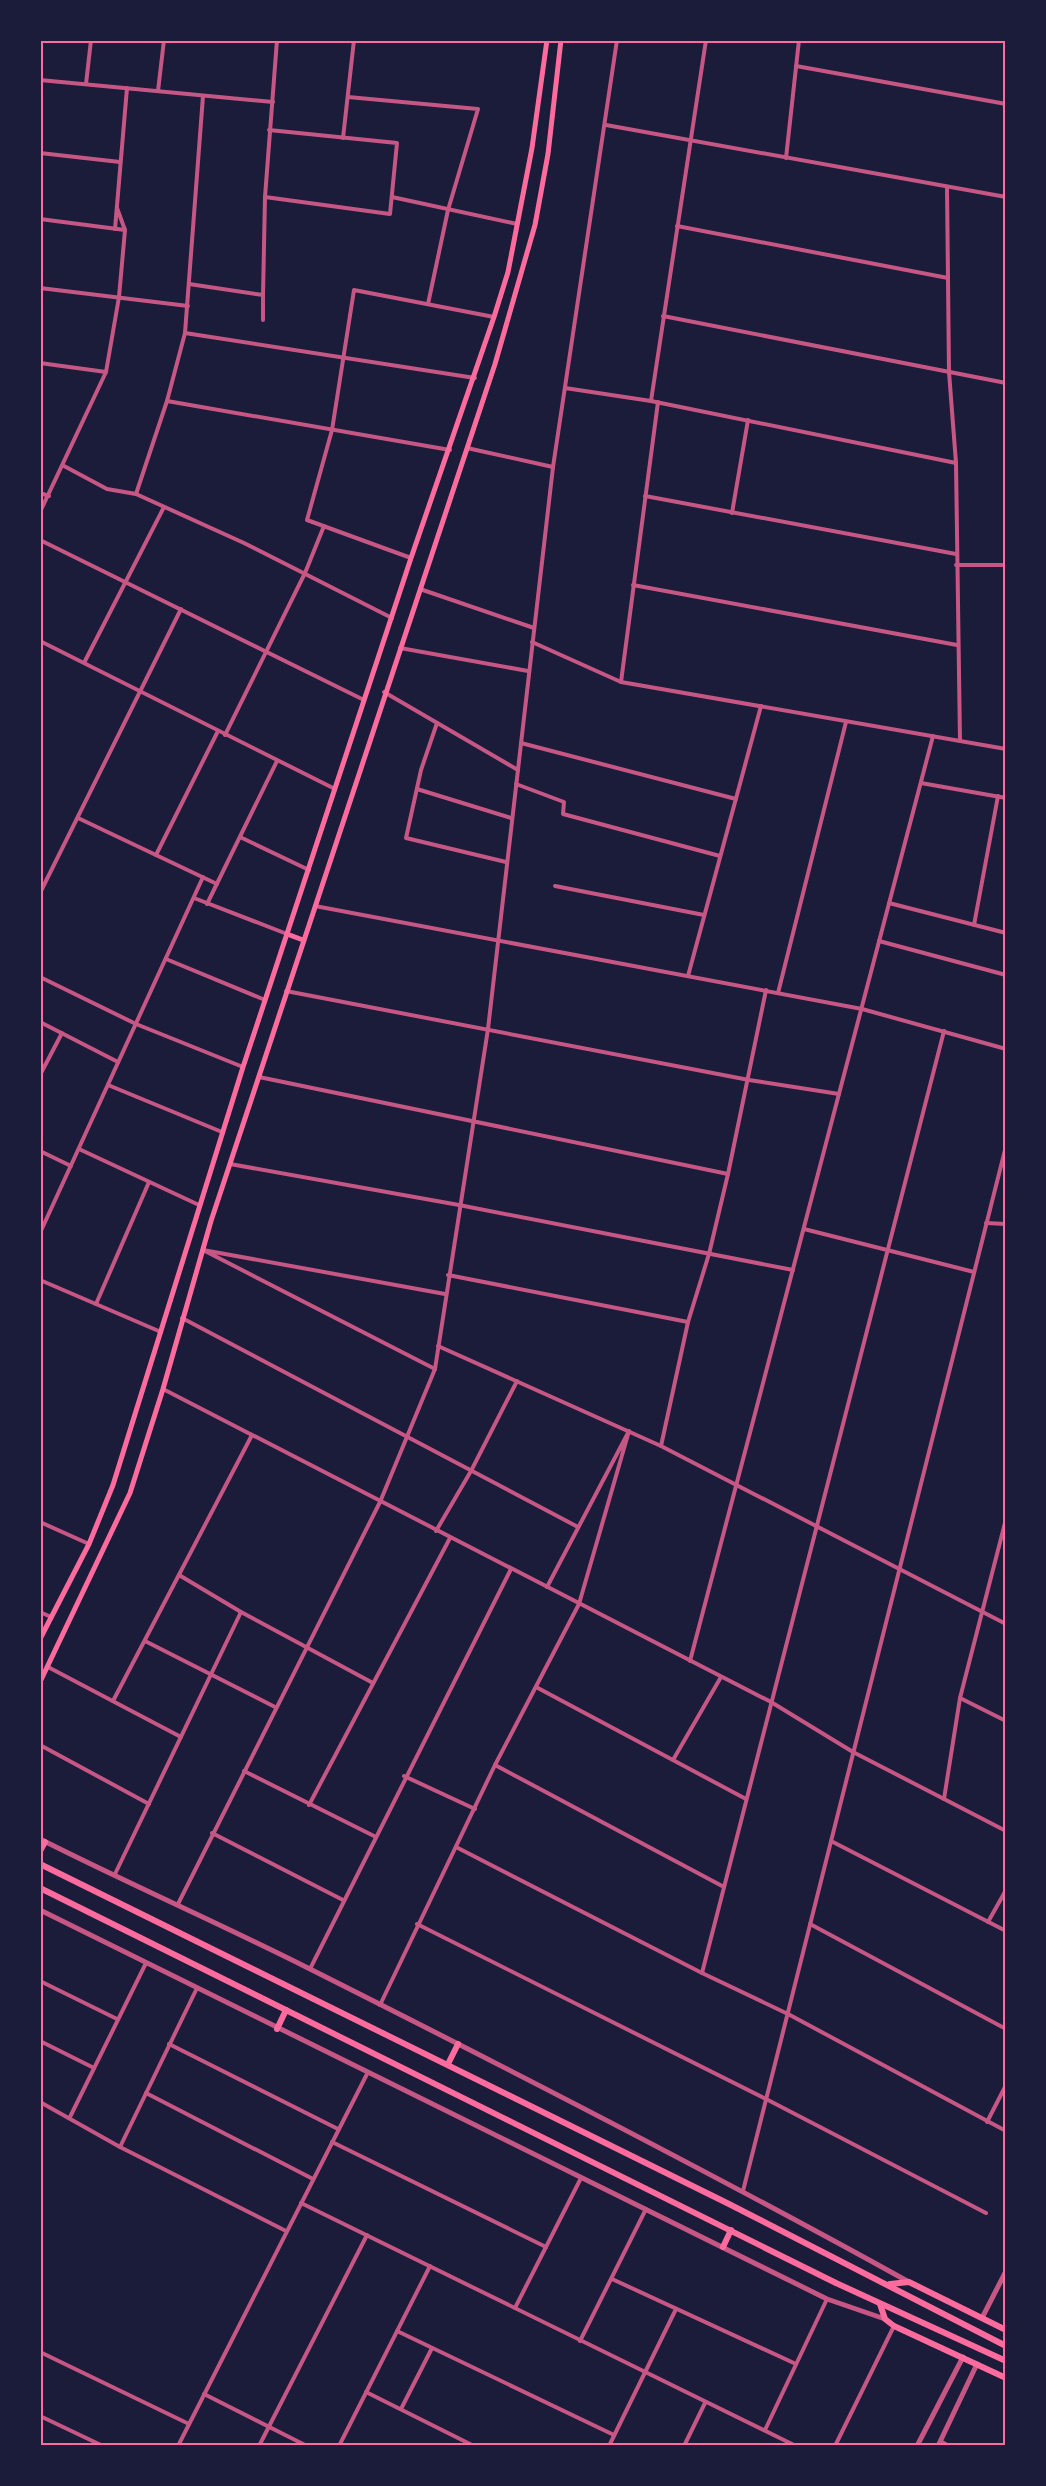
<svg xmlns="http://www.w3.org/2000/svg" width="1046" height="2486" viewBox="0 0 1046 2486" font-family="Signika,sans-serif">
  <rect width="100%" height="100%" fill="#1b1b3a"/>
  <g fill="none" stroke-linecap="round" stroke-linejoin="round">
    <!-- minor -->
    <g stroke="#c65784" stroke-width="4">
      <path d="M796,66L1006,104"/>
      <path d="M40,80L273,102"/>
      <path d="M86,84L91,40"/>
      <path d="M158,91L164,40"/>
      <path d="M348,97L478,109L448,210L428,304"/>
      <path d="M606,125L1006,197"/>
      <path d="M343,138L354,40"/>
      <path d="M40,153L120,162"/>
      <path d="M786,158L799,40"/>
      <path d="M947,187L949,372L956,463L960,741"/>
      <path d="M265,197L390,214L397,143L269,130"/>
      <path d="M392,197L517,224"/>
      <path d="M40,219L125,230"/>
      <path d="M677,226L948,278"/>
      <path d="M115,229L127,88"/>
      <path d="M189,284L263,295V320"/>
      <path d="M40,288L188,306"/>
      <path d="M263,295L265,197L277,40"/>
      <path d="M663,316L1006,383"/>
      <path d="M185,333L475,378"/>
      <path d="M40,363L106,372"/>
      <path d="M565,388L651,401L956,463"/>
      <path d="M167,401L450,450"/>
      <path d="M651,401L706,40"/>
      <path d="M467,448L553,467"/>
      <path d="M64,466L107,489L136,494L244,543L392,618"/>
      <path d="M40,493L49,496"/>
      <path d="M136,494L167,401L185,333L203,96"/>
      <path d="M645,496L956,554"/>
      <path d="M40,512L106,372L119,297L125,230L117,208"/>
      <path d="M732,513L748,420"/>
      <path d="M40,540L364,700"/>
      <path d="M411,558L307,520L332,430L354,290L494,317"/>
      <path d="M956,565H1006"/>
      <path d="M633,585L957,645"/>
      <path d="M420,589L534,628"/>
      <path d="M40,641L335,789"/>
      <path d="M532,642L621,682L1006,749"/>
      <path d="M400,648L528,671"/>
      <path d="M85,661L164,507"/>
      <path d="M621,682L658,402"/>
      <path d="M384,692L518,770"/>
      <path d="M437,723L421,770L406,838L506,862"/>
      <path d="M225,735L305,573L324,526"/>
      <path d="M521,743L736,799"/>
      <path d="M921,783L1006,798"/>
      <path d="M516,784L564,802L563,814L720,856"/>
      <path d="M417,789L511,818"/>
      <path d="M78,818L217,884"/>
      <path d="M240,837L309,870"/>
      <path d="M156,855L218,731"/>
      <path d="M555,886L704,915"/>
      <path d="M40,893L181,609"/>
      <path d="M194,898L287,934"/>
      <path d="M889,903L1006,933"/>
      <path d="M207,904L277,761"/>
      <path d="M315,906L862,1009L1006,1049"/>
      <path d="M974,925L998,796"/>
      <path d="M879,941L1006,975"/>
      <path d="M166,959L265,1000"/>
      <path d="M688,976L761,706"/>
      <path d="M40,977L136,1024L243,1067"/>
      <path d="M286,991L749,1080L839,1094"/>
      <path d="M778,993L846,722"/>
      <path d="M40,1022L118,1062"/>
      <path d="M40,1075L62,1033"/>
      <path d="M259,1077L728,1174"/>
      <path d="M108,1085L222,1132"/>
      <path d="M79,1149L199,1205"/>
      <path d="M40,1151L71,1166"/>
      <path d="M230,1164L459,1205L793,1270"/>
      <path d="M986,1223L1006,1224"/>
      <path d="M804,1229L974,1272"/>
      <path d="M40,1233L203,877"/>
      <path d="M448,1275L688,1322"/>
      <path d="M40,1280L161,1332"/>
      <path d="M96,1304L149,1182"/>
      <path d="M182,1318L578,1527"/>
      <path d="M438,1346L661,1446L1006,1624"/>
      <path d="M435,1369L203,1250L445,1294"/>
      <path d="M163,1389L771,1702L853,1752L1006,1831"/>
      <path d="M661,1446L688,1322L709,1254L728,1174L766,990"/>
      <path d="M40,1522L89,1544"/>
      <path d="M436,1531L471,1471L517,1381"/>
      <path d="M179,1575L241,1612L373,1683"/>
      <path d="M40,1612L51,1617"/>
      <path d="M145,1641L275,1707"/>
      <path d="M690,1661L933,736"/>
      <path d="M48,1667L181,1737"/>
      <path d="M536,1687L746,1799"/>
      <path d="M960,1698L1006,1721"/>
      <path d="M113,1701L252,1435"/>
      <path d="M40,1745L149,1804"/>
      <path d="M673,1760L721,1677"/>
      <path d="M495,1765L724,1887"/>
      <path d="M244,1771L374,1836"/>
      <path d="M404,1776L475,1809"/>
      <path d="M944,1799L960,1698L1006,1519"/>
      <path d="M309,1805L450,1538"/>
      <path d="M212,1833L343,1900"/>
      <path d="M831,1841L1006,1931"/>
      <path d="M456,1847L702,1973L788,2014L1006,2131"/>
      <path d="M115,1874L241,1612"/>
      <path d="M178,1904L380,1502L435,1369L488,1029L553,467L617,40"/>
      <path d="M988,1922L1006,1890"/>
      <path d="M417,1924L766,2099L986,2213"/>
      <path d="M810,1924L1006,2029"/>
      <path d="M310,1969L511,1569"/>
      <path d="M702,1973L944,1031"/>
      <path d="M40,1981L117,2019"/>
      <path d="M380,2005L495,1765L579,1604L629,1431L547,1587"/>
      <path d="M40,2041L94,2068"/>
      <path d="M169,2044L338,2129"/>
      <path d="M146,2093L313,2179"/>
      <path d="M40,2102L120,2147L286,2231"/>
      <path d="M70,2117L146,1963"/>
      <path d="M987,2122L1006,2085"/>
      <path d="M332,2142L546,2247"/>
      <path d="M120,2147L197,1988"/>
      <path d="M743,2191L1006,1146"/>
      <path d="M301,2203L796,2446"/>
      <path d="M612,2279L796,2364"/>
      <path d="M515,2308L581,2178"/>
      <path d="M397,2331L614,2435"/>
      <path d="M580,2341L646,2209"/>
      <path d="M40,2352L189,2424"/>
      <path d="M366,2392L474,2446"/>
      <path d="M204,2394L307,2446"/>
      <path d="M401,2409L432,2348"/>
      <path d="M40,2416L103,2446"/>
      <path d="M765,2430L827,2299"/>
      <path d="M940,2441L949,2446"/>
      <path d="M178,2446L367,2074"/>
      <path d="M259,2446L367,2235"/>
      <path d="M339,2446L430,2266"/>
      <path d="M609,2446L676,2309"/>
      <path d="M684,2446L705,2403"/>
      <path d="M835,2446L894,2326"/>
    </g>
    <!-- tertiary -->
    <g stroke="#c65784" stroke-width="5">
      <path d="M40,1839C129,1884 221,1924 310,1969C511,2070 712,2173 909,2282"/>
      <path d="M40,1910L827,2299L885,2319"/>
      <path d="M982,2318L1006,2271"/>
      <path d="M917,2446L963,2357"/>
      <path d="M938,2446L977,2364"/>
    </g>
    <!-- secondary -->
    <g stroke="#ff6b9d" stroke-width="5">
      <path d="M287,934L303,940"/>
      <path d="M40,1639L89,1544L113,1485L243,1067L411,558L494,317L508,272L532,148L547,40"/>
      <path d="M40,1682L130,1493L163,1389L211,1221L495,364L535,225L548,154L561,40"/>
    </g>
    <!-- primary -->
    <g stroke="#ff6b9d" stroke-width="6">
      <path d="M40,1851L45,1842"/>
      <path d="M40,1864L727,2203L1006,2346"/>
      <path d="M40,1888L836,2283L1006,2361"/>
      <path d="M277,2029L286,2010"/>
      <path d="M448,2064L458,2044"/>
      <path d="M723,2247L731,2230"/>
      <path d="M890,2284L909,2282L1006,2330"/>
      <path d="M880,2304L885,2319L894,2326L1006,2378"/>
    </g>
  </g>
  <!-- border -->
  <rect width="1046" height="2486" fill="none" stroke="#1b1b3a" stroke-width="84"/>
  <rect x="42" y="42" width="962" height="2402" fill="none" stroke="#ff6b9d" stroke-width="2"/>
</svg>
